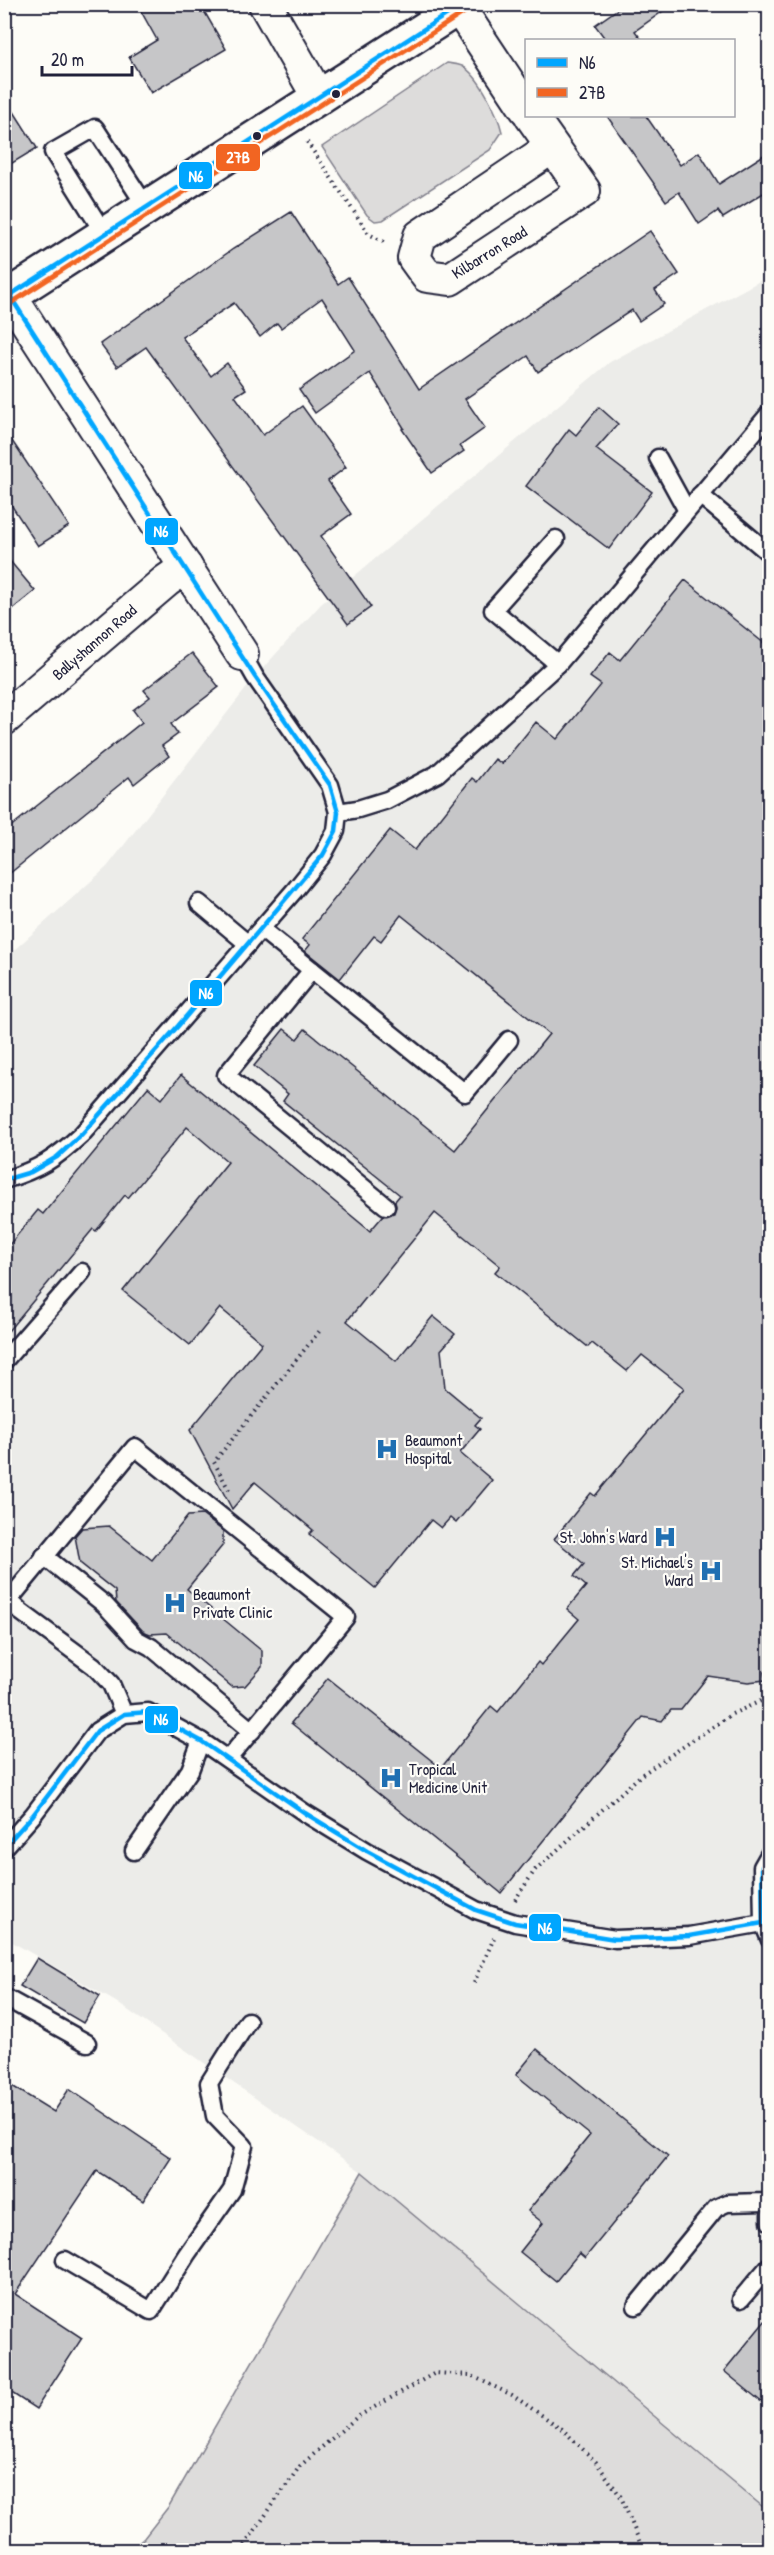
<svg xmlns="http://www.w3.org/2000/svg" width="774" height="2555" viewBox="0 0 774 2555" font-family="'Patrick Hand',sans-serif">
  <rect width="100%" height="100%" fill="#fdfcf7"/>
  <filter id="ink" filterUnits="userSpaceOnUse"><feTurbulence type="fractalNoise" baseFrequency=".0167" numOctaves="2"/><feDisplacementMap in="SourceGraphic" scale="12" xChannelSelector="R" yChannelSelector="G"/><feConvolveMatrix kernelMatrix="1 2 1 2 8 2 1 2 1" color-interpolation-filters="sRGB"/></filter>
  <g filter="url(#ink)">
    <!-- built -->
    <path fill="#ecece9" d="M769,276V2512L362,2172L116,2002L5,1938L4,959L107,867L255,677L321,604L610,362Z"/>
    <!-- green -->
    <g fill="#dddcdb" stroke="#807f8b" stroke-width="1.5">
      <path d="M447,63C452,64 457,64 462,66C479,75 498,114 502,132L490,150L383,220L375,221L367,215L322,147Z"/>
      <path d="M362,2172L769,2512V2550H131L144,2538L169,2506Z"/>
    </g>
    <!-- building -->
    <g fill="#c6c6c8" stroke="#22223b" stroke-width="1.5">
      <path d="M137,4H200L226,49L151,93L129,57L157,40Z"/>
      <path d="M625,4H673L635,31L642,40H606L595,25Z"/>
      <path d="M4,96L37,148L4,168Z"/>
      <path d="M607,116H646L680,165L699,152L719,184L770,151V189L723,218L718,211L699,224L679,192L666,201Z"/>
      <path d="M291,212L338,284L348,277L419,389L650,231L679,274L655,290L664,304L639,321L632,310L538,372L528,356L465,399L485,428L460,446L464,451L432,473L402,429L404,428L370,373L315,413L299,390L355,350L322,298L281,328L277,323L260,337L234,303L182,337L211,376L227,363L246,389L235,396L263,435L302,406L346,467L328,481L351,514L321,536L371,607L348,624L146,347L117,367L100,344L233,249Z"/>
      <path d="M599,407L618,424L596,449L652,492L609,549L526,486L569,429L576,435Z"/>
      <path d="M4,429L69,526L38,546L4,494Z"/>
      <path d="M4,554L35,591L4,616Z"/>
      <path d="M685,580L770,648V1671L764,1672L765,1680L748,1682L708,1676L681,1710H671L662,1721L643,1717L501,1893L291,1723L328,1678L441,1768L491,1706L498,1712L538,1662L541,1665L579,1619L567,1609L586,1586L574,1576L584,1564L554,1539L591,1493L595,1496L684,1388L642,1355L627,1371L592,1343L588,1347L495,1272L500,1266L435,1213L347,1321L396,1361L433,1316L455,1334L441,1350L445,1388L481,1418L475,1425L480,1429L460,1453L492,1480L456,1523L450,1518L441,1528L431,1520L375,1588L309,1534L313,1530L255,1482L232,1509L190,1430L262,1343L220,1308L190,1345L123,1291L228,1162L187,1127L128,1198L125,1195L96,1231L93,1229L4,1336V1251L38,1210L43,1214L148,1087L162,1099L181,1075L370,1231L383,1216L394,1213L396,1207L395,1201L400,1195L283,1101L288,1094L254,1066L284,1029L297,1039L305,1029L455,1150L549,1034L401,915L381,941L374,936L340,979L305,951L310,945L302,939L390,830L415,850L472,778L477,782L495,759L502,764L536,722L557,739L601,685L590,677L610,652L620,660Z"/>
      <path d="M192,653L219,687L171,724L178,734L162,746L169,756L134,784L129,777L4,878V832L142,722L133,710L150,697L144,690Z"/>
      <path d="M202,1515L223,1531V1545L187,1589L262,1651V1667L245,1686L232,1687L167,1633L150,1634L143,1631L116,1602L115,1591L80,1563L75,1536L82,1528L109,1526L152,1560L188,1516Z"/>
      <path d="M37,1958L100,1996L83,2023L20,1986Z"/>
      <path d="M537,2049L668,2156L585,2258L579,2253L556,2281L520,2252L543,2223L528,2211L590,2135L516,2075Z"/>
      <path d="M4,2081L54,2112L69,2089L171,2158L143,2201L97,2171L15,2294L82,2338L36,2409L4,2388Z"/>
      <path d="M770,2315V2409L724,2371Z"/>
    </g>
    <g fill="none" stroke-linecap="round" stroke-linejoin="round">
      <!-- service casing -->
      <g stroke="#22223b" stroke-width="21">
        <g id="service">
          <path d="M105,235L53,152L95,128L147,208"/>
          <path d="M658,458L686,509"/>
          <path d="M700,495L770,554"/>
          <path d="M556,539L493,610L558,664"/>
          <path d="M338,812L358,809L387,800L437,774L558,664L770,413"/>
          <path d="M199,903L248,944"/>
          <path d="M261,929L465,1093L509,1040"/>
          <path d="M312,970L226,1075L386,1206"/>
          <path d="M4,1180C40,1169 55,1159 82,1134L294,891L323,855L336,831L338,812L330,785L255,677L242,654"/>
          <path d="M4,1361L82,1272"/>
          <path d="M44,1556L104,1604L136,1639L151,1647L252,1731"/>
          <path d="M124,1714L111,1684L94,1666L21,1612L9,1600L135,1447L346,1617L228,1759"/>
          <path d="M4,1848L33,1815L97,1731L124,1714L148,1712L201,1741L305,1813L367,1851L476,1910L515,1923L615,1939L689,1936L763,1923"/>
          <path d="M134,1851L190,1770L201,1741"/>
          <path d="M770,1853L762,1867L763,1923L770,1940"/>
          <path d="M4,1997L87,2043"/>
          <path d="M770,2214V2222"/>
          <path d="M65,2260L151,2311L187,2254L232,2190L244,2146L215,2116L209,2083L248,2021"/>
          <path d="M741,2299L770,2265"/>
          <path d="M636,2306L716,2208L727,2203L765,2202L770,2199"/>
        </g>
      </g>
      <!-- minor casing -->
      <g stroke="#22223b" stroke-width="36">
        <g id="minor">
          <path d="M265,4L319,98"/>
          <path d="M459,8L526,109"/>
          <path d="M531,116L584,191L450,279L427,276L414,258L420,236L552,147"/>
          <path d="M10,296L242,654"/>
          <path d="M4,719L166,581L186,567"/>
        </g>
      </g>
      <!-- tertiary casing -->
      <g stroke="#22223b" stroke-width="38">
        <path id="tertiary" d="M4,299L464,4"/>
      </g>
      <!-- path -->
      <g stroke="#22223b" stroke-width="4" stroke-dasharray="1.5 4.5" stroke-linecap="butt">
        <path d="M307,142L369,234L386,243"/>
        <path d="M229,1490L214,1462L322,1328"/>
        <path d="M515,1900L535,1870L641,1775L732,1714L770,1697"/>
        <path d="M474,1983L494,1938"/>
        <path d="M241,2550L300,2466L357,2417L435,2373L470,2375L512,2395L562,2429L596,2462L621,2497L643,2550"/>
      </g>
      <!-- service -->
      <use href="#service" stroke="#fdfcf7" stroke-width="16"/>
      <!-- minor -->
      <use href="#minor" stroke="#fdfcf7" stroke-width="32"/>
      <!-- tertiary -->
      <use href="#tertiary" stroke="#fdfcf7" stroke-width="33"/>
      <!-- bus-1 casing -->
      <g stroke="#fdfcf7" stroke-width="9">
        <g id="bus-1">
          <path d="M4,299L463,4"/>
          <path d="M4,1180L31,1172L57,1157L82,1134L178,1026L323,855L336,831L338,812L330,785L255,677L10,296"/>
          <path d="M4,1847L33,1815L97,1731L124,1714L148,1712L201,1741L305,1813L367,1851L476,1910L515,1923L615,1939L689,1936L763,1923"/>
          <path d="M770,1854L762,1867L763,1923L770,1939"/>
        </g>
      </g>
      <!-- bus-2 casing -->
      <g stroke="#fdfcf7" stroke-width="9">
        <path id="bus-2" d="M8,305L468,10"/>
      </g>
      <!-- bus-1 -->
      <use href="#bus-1" stroke="#00a6ff" stroke-width="4.5"/>
      <!-- bus-2 -->
      <use href="#bus-2" stroke="#f26522" stroke-width="4.5"/>
    </g>
  </g>
  <!-- icons -->
  <defs>
    <g id="hospital-bare" transform="scale(1.8)"><path d="M-5-5h3v3.5h4V-5h3V5h-3V1.5h-4V5h-3Z" fill="#1f6fb2" stroke="#fdfcf7" stroke-width="2.5" paint-order="stroke"/></g>
  </defs>
  <g fill-rule="evenodd">
    <use href="#hospital-bare" x="387" y="1449"/>
    <use href="#hospital-bare" x="665" y="1537"/>
    <use href="#hospital-bare" x="711" y="1571"/>
    <use href="#hospital-bare" x="175" y="1603"/>
    <use href="#hospital-bare" x="391" y="1778"/>
  </g>
  <!-- markers -->
  <g fill="#22223b" stroke="#fdfcf7" stroke-width="2">
    <circle cx="336" cy="94" r="5"/>
    <circle cx="257" cy="136" r="5"/>
  </g>
  <g text-anchor="middle" stroke-width="4.5" stroke-linejoin="round" paint-order="stroke">
    <!-- street labels -->
    <g font-size="16" fill="#22223b" stroke="#fdfcf7">
      <text transform="translate(489 252) rotate(-32)" y="6">Kilbarron Road</text>
      <text transform="translate(94 642) rotate(-41)" y="6">Ballyshannon Road</text>
    </g>
    <!-- poi labels -->
    <g font-size="16" fill="#22223b" stroke="#fdfcf7" text-anchor="start">
      <text x="405" y="1446">Beaumont<tspan x="405" dy="18">Hospital</tspan></text>
      <text x="647" y="1543" text-anchor="end">St. John's Ward</text>
      <text x="693" y="1568" text-anchor="end">St. Michael's<tspan x="693" dy="18">Ward</tspan></text>
      <text x="193" y="1600">Beaumont<tspan x="193" dy="18">Private Clinic</tspan></text>
      <text x="409" y="1775">Tropical<tspan x="409" dy="18">Medicine Unit</tspan></text>
    </g>
  </g>
  <g stroke="#fdfcf7" stroke-width="2">
    <rect x="215" y="143" width="46" height="29" rx="6" fill="#f26522"/>
    <rect x="178" y="161" width="35" height="29" rx="6" fill="#00a6ff"/>
    <rect x="144" y="517" width="35" height="29" rx="6" fill="#00a6ff"/>
    <rect x="189" y="979" width="34" height="28" rx="6" fill="#00a6ff"/>
    <rect x="144" y="1705" width="35" height="29" rx="6" fill="#00a6ff"/>
    <rect x="528" y="1913" width="34" height="29" rx="6" fill="#00a6ff"/>
  </g>
  <g font-size="16" text-anchor="middle" font-weight="bold" fill="#fff">
    <text x="238" y="163">27B</text>
    <text x="196" y="182">N6</text>
    <text x="161" y="537">N6</text>
    <text x="206" y="999">N6</text>
    <text x="161" y="1725">N6</text>
    <text x="545" y="1934">N6</text>
  </g>
  <!-- margin -->
  <rect width="774" height="2555" fill="none" stroke="#fdfcf7" stroke-width="24"/>
  <rect x="12" y="12" width="750" height="2531" fill="none" stroke="#22223b" stroke-width="2" filter="url(#ink)"/>
  <!-- legend -->
  <rect x="525" y="39" width="210" height="78" fill="#fdfcf7" stroke="#a5a5ac" stroke-width="1.5"/>
  <rect x="537" y="58" width="30" height="9" fill="#00a6ff" stroke="#a5a5ac" stroke-width="1.5"/>
  <text x="579" y="69" font-size="18" fill="#22223b">N6</text>
  <rect x="537" y="88" width="30" height="9" fill="#f26522" stroke="#a5a5ac" stroke-width="1.5"/>
  <text x="579" y="99" font-size="18" fill="#22223b">27B</text>
  <!-- scale -->
  <path d="M42 66v9h90v-9" fill="none" stroke="#22223b" stroke-width="3"/>
  <text x="51" y="66" font-size="18" fill="#22223b" stroke="#fdfcf7" stroke-width="4.5" paint-order="stroke">20 m</text>
</svg>
